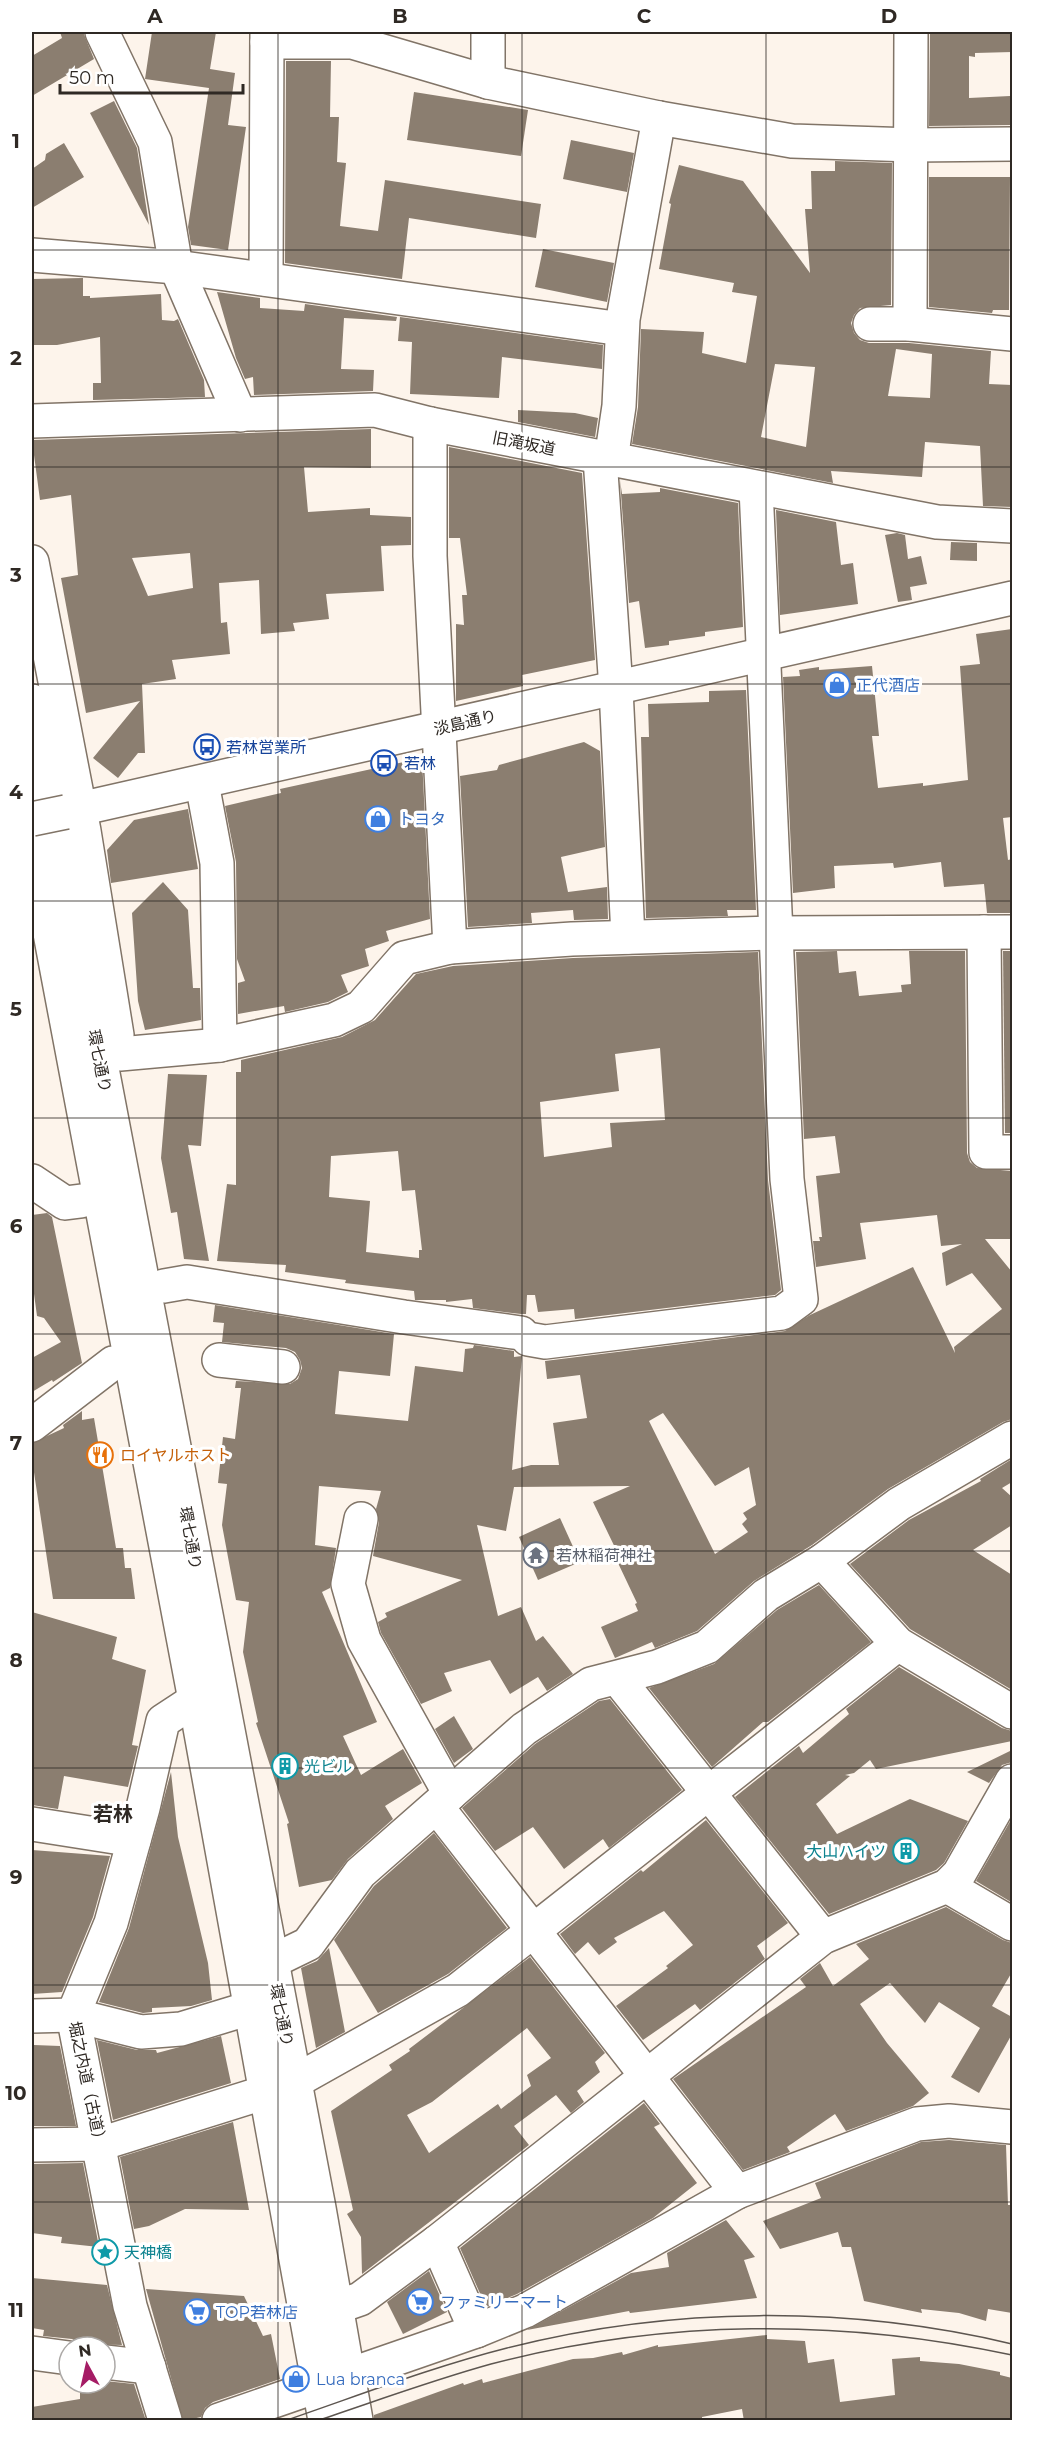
<svg xmlns="http://www.w3.org/2000/svg" width="1044" height="2452" viewBox="0 0 1044 2452" font-family="Montserrat,'Noto Sans JP',sans-serif">
  <rect width="100%" height="100%" fill="#fdf4eb"/>
  <!-- building -->
  <g fill="#8b7e70" fill-rule="evenodd">
    <path d="M60,32H83L94,59L32,96V56L62,38Z"/>
    <path d="M152,32H216L210,69L235,73L228,125L246,127L228,250L191,245L188,227L209,88L145,79Z"/>
    <path d="M930,32H1012V52L975,53V57L969,56V98L1010,96L1011,125L929,126Z"/>
    <path d="M286,61H331L330,117H339L337,162L346,163L340,226L378,231L385,180L541,204L536,238L409,218L402,279L285,263Z"/>
    <path d="M414,92L528,110L521,156L407,140Z"/>
    <path d="M114,101L137,148L149,225L90,113Z"/>
    <path d="M571,140L634,153L627,192L563,179Z"/>
    <path d="M64,143L84,177L32,208V169L45,160L46,154Z"/>
    <path d="M835,161L892,163L891,305L860,308L854,315L851,323L854,333L860,340L869,343H909L991,351L989,384L1012,385V507L983,506L980,446L925,442L922,477L831,471L833,483L632,444L638,407L641,329L704,332L702,353L746,363L757,296L732,292L734,283L659,269L671,204L669,203L679,165L743,181L810,273L805,209H812L811,171H835ZM896,349L932,354L930,398L888,396ZM775,364L815,367L806,447L761,437Z"/>
    <path d="M929,177H1010L1009,310H993L992,313L929,307Z"/>
    <path d="M543,249L614,263L607,302L535,287Z"/>
    <path d="M83,278V296H90V298L161,294L162,320L174,321L178,319L204,380L205,397L93,400V383H101L100,337L57,345H32V279Z"/>
    <path d="M217,292L260,298V308L304,311L305,304L397,317L396,321L344,318L341,369L374,370L373,391L254,395L253,377L245,379L236,358Z"/>
    <path d="M400,317L603,345L602,369L502,357L499,398L410,394L412,342L398,341Z"/>
    <path d="M518,410L575,413L598,418L595,437L518,422Z"/>
    <path d="M371,429V468L304,467L308,512L370,508V515L411,517V545L381,546L384,591L326,594L329,619L293,623L295,631L261,634L259,580L219,583L221,623L227,622L230,654L172,660L176,679L142,684L145,753H138L118,778L93,758L140,701L86,713L61,578L78,575L71,495L40,500L32,440ZM190,553L193,588L148,596L132,558Z"/>
    <path d="M449,447L582,473L595,660L522,675L523,686L456,701V624L464,625L462,595H467L460,538H449Z"/>
    <path d="M620,480L622,494L660,492V488L738,503L743,627L705,632V636L669,641V645L645,648L639,601L629,603Z"/>
    <path d="M776,510L836,522L841,565L853,563L858,604L780,615Z"/>
    <path d="M897,533L905,535L908,559L921,556L927,584L910,587L912,600L898,602L885,535Z"/>
    <path d="M951,542L977,543V561L950,560Z"/>
    <path d="M1012,629V817L1003,818L1008,860L1012,859V913H987L984,884L944,887L941,862L894,868L893,863L834,866L835,888L793,893L783,677L800,676L799,670L819,667V670L872,666L879,736H872L878,788L923,783V786L968,780L960,666L980,664L976,634Z"/>
    <path d="M746,690L756,910H727L728,916L646,918L641,737H649L648,704L709,702V691Z"/>
    <path d="M584,742L600,751L605,847L561,857L568,892L607,887L608,919L574,920L573,910L531,913L532,923L468,927L460,776L497,770L499,765Z"/>
    <path d="M422,758L430,919L386,931L389,941L365,949L369,966L341,975L348,992L328,1002L285,1012L284,1006L238,1014V983L245,981L237,959L236,862L225,806L281,793L280,789Z"/>
    <path d="M188,809L198,869L111,883L107,850L134,820Z"/>
    <path d="M163,882L188,910L193,988H200L201,1020L145,1030L138,1001L132,913Z"/>
    <path d="M837,951L839,973L856,971L859,996L902,992L901,985L911,984L909,951H965L967,1153L970,1162L977,1168L1012,1171V1239H985L1012,1272V1419L1003,1422L888,1489L812,1545L754,1581L697,1631L655,1648L652,1642L615,1658L601,1627L638,1611L635,1604L637,1603L618,1563L622,1562L593,1502L630,1486L514,1487L506,1531L477,1525L498,1616L521,1607L536,1641L543,1636L573,1674L547,1691L538,1677L510,1694L490,1660L444,1673L452,1691L421,1704L381,1633L378,1622L387,1617L385,1613L462,1580L373,1556L379,1522L376,1509L381,1491L319,1486L315,1545L336,1548L330,1588L322,1592L377,1722L343,1736L361,1775L403,1749L422,1783L385,1806L393,1819L348,1859L332,1880L299,1887L287,1824L289,1823L256,1723L258,1722L243,1652L249,1602L236,1600L222,1525L227,1484L218,1483L223,1437L235,1439L241,1388H235L236,1381L290,1384L298,1379L302,1368L300,1360L295,1352L286,1348L222,1342L224,1323L213,1322L215,1305L394,1334L390,1376L339,1371L335,1414L408,1421L415,1366L463,1372L465,1349L473,1348L474,1345L514,1351V1357L522,1356L512,1470L531,1465H559L553,1423L587,1418L580,1375L547,1379L545,1361L785,1331L810,1315L913,1267L955,1353L954,1347L1002,1309L972,1273L946,1286L942,1253L962,1244L941,1246L937,1215L860,1223L866,1259L816,1267L813,1241H820L819,1237H822L816,1176L840,1173L835,1136L804,1139L796,952ZM663,1413L715,1486L749,1467L756,1505L743,1513L747,1519L742,1524L748,1532L715,1554L649,1421Z"/>
    <path d="M1003,951H1012L1011,1133H1005Z"/>
    <path d="M758,952L768,1180L781,1290L775,1295L575,1319L574,1309L538,1312L535,1295H527L526,1314H521L473,1308L472,1299L446,1302V1300H415L414,1291L345,1283L346,1280L285,1272L286,1265L217,1261L227,1184L236,1185V1072H241V1060L342,1037L375,1020L416,974L453,966L573,958ZM660,1048L665,1120L610,1123L612,1147L544,1157L540,1102L619,1091L615,1054ZM398,1151L402,1191L415,1190L422,1250H419V1258L366,1252L370,1201L329,1197L331,1156Z"/>
    <path d="M168,1074L207,1075L201,1146L188,1145L209,1261L184,1259L177,1212L171,1213L161,1158Z"/>
    <path d="M47,1213L52,1217L82,1363L53,1382L52,1380L32,1392V1358L61,1342L44,1318L37,1316L32,1279V1215Z"/>
    <path d="M82,1411V1420L94,1418L116,1548H123L125,1568H131L135,1599H53L32,1459V1443L64,1428L63,1425Z"/>
    <path d="M1012,1459V1482L1002,1488L1012,1497V1525L973,1550L1012,1575V1690L910,1629L850,1564L909,1520L981,1481L980,1479Z"/>
    <path d="M560,1518L580,1562L538,1580L519,1537Z"/>
    <path d="M819,1585L871,1642L768,1722H763L712,1767L649,1688L714,1664L777,1610Z"/>
    <path d="M32,1612L117,1637L112,1659L146,1670L132,1745L138,1746L128,1787L64,1776L58,1809L32,1805Z"/>
    <path d="M899,1667L1002,1728L1012,1731V1741L876,1769L870,1760L854,1773L845,1775L850,1776L816,1804L837,1834L910,1799L968,1821L944,1863L936,1870L829,1914L735,1797L799,1746L803,1753L849,1714L846,1709Z"/>
    <path d="M610,1699L682,1790L609,1848L603,1839L564,1869L533,1827L495,1851L462,1808L535,1744L599,1701Z"/>
    <path d="M454,1716L473,1749L454,1763L435,1729Z"/>
    <path d="M1012,1750V1762L1002,1765L989,1783L967,1772Z"/>
    <path d="M171,1772L178,1837L208,1963L212,2000L191,2006L152,2008V2012L143,2013L99,2002L129,1928Z"/>
    <path d="M1012,1818V1899L1011,1902L976,1881Z"/>
    <path d="M706,1820L788,1923L757,1946L765,1959L700,2010L695,2004L643,2040L616,2006L668,1968L666,1966L693,1945L664,1911L614,1938L617,1942L599,1955L588,1942L575,1954L560,1934L641,1870L643,1872Z"/>
    <path d="M434,1833L507,1928L448,1974L378,2013L334,1940L374,1886Z"/>
    <path d="M32,1850L110,1856L93,1917L62,1992L32,1994Z"/>
    <path d="M946,1907L1003,1940L1012,1943V1972L992,2006L1012,2017V2034L979,2093L951,2077L980,2028L939,2002L925,2023L890,1983L860,2004L887,2043L929,2093L913,2106L846,2131L835,2114L787,2147L790,2152L743,2170L673,2079L806,1987L800,1979L820,1963L833,1986L869,1959L856,1944Z"/>
    <path d="M329,1948L345,2032L316,2048L301,1968L317,1961Z"/>
    <path d="M530,1957L605,2053L595,2062L600,2072L577,2091L584,2102L571,2113L556,2095L514,2126L529,2145L362,2274L361,2237L347,2214L353,2210L331,2111L392,2070L389,2065L410,2051L409,2049ZM527,2028L551,2058L527,2075L531,2086L501,2109L498,2104L429,2153L407,2115L432,2102Z"/>
    <path d="M221,2036L231,2083L113,2120L97,2040L137,2050H156L157,2053Z"/>
    <path d="M34,2045L60,2046L76,2126H32Z"/>
    <path d="M644,2103L660,2124L654,2127L697,2183L653,2218L517,2294L486,2307L460,2248Z"/>
    <path d="M233,2122L249,2210L185,2209L149,2226L134,2229L120,2157Z"/>
    <path d="M949,2140L1006,2145L1008,2205H1012V2313L988,2309L986,2321L959,2313L921,2309L922,2313L864,2301L851,2247H842L838,2232L780,2249L763,2221L821,2198L815,2183L921,2142Z"/>
    <path d="M83,2163L99,2247L61,2243L62,2237L32,2233V2164Z"/>
    <path d="M726,2220L755,2257L744,2260L757,2298L630,2313L629,2311L527,2330L631,2273L669,2267L667,2253Z"/>
    <path d="M429,2271L447,2312L403,2334L387,2302Z"/>
    <path d="M32,2278L107,2285L122,2345L81,2344L72,2339L43,2336L44,2330L32,2328Z"/>
    <path d="M146,2289L244,2296L263,2336L271,2334L280,2379L213,2402L205,2408L201,2417L183,2421Z"/>
    <path d="M767,2335V2339L805,2341L808,2363L834,2359L840,2402L895,2395L892,2359L920,2357V2361L959,2364L1000,2372V2375L1012,2378L1010,2421H744L742,2409L702,2417V2421H374V2415L463,2383L464,2385L482,2379L483,2383L573,2359L593,2358L622,2352L623,2355L658,2345V2347Z"/>
    <path d="M105,2381L134,2384L146,2421H32V2407L80,2399V2383H105Z"/>
  </g>
  <g fill="none" stroke-linecap="round" stroke-linejoin="round">
    <!-- minor casing -->
    <g stroke="#817467" stroke-width="36">
      <g id="minor">
        <path d="M102,32L155,142L176,267L240,415"/>
        <path d="M488,32V82"/>
        <path d="M267,42H352L488,82L659,118L792,141L912,145L1012,144"/>
        <path d="M32,255L176,267L622,329"/>
        <path d="M266,279L267,32"/>
        <path d="M870,324H910L1012,334"/>
        <path d="M910,324L911,32"/>
        <path d="M32,421L375,410L430,424L937,522L1012,526"/>
        <path d="M430,424V556L450,947"/>
        <path d="M600,458L616,689L628,937"/>
        <path d="M611,460L619,406L623,319L659,118"/>
        <path d="M202,783L217,863L220,1045"/>
        <path d="M984,932L986,1152H1012"/>
        <path d="M120,1054L220,1045L334,1020L361,1007L404,958L450,947L572,939L775,933L1012,932"/>
        <path d="M32,1181L65,1203L81,1201"/>
        <path d="M164,1286L187,1282L404,1317L521,1333"/>
        <path d="M528,1339L545,1342L782,1313L801,1299L787,1179L756,488"/>
        <path d="M219,1360L283,1367"/>
        <path d="M32,1425L113,1363"/>
        <path d="M361,1519L348,1584L364,1640L450,1794"/>
        <path d="M822,1561L898,1644L1012,1712"/>
        <path d="M618,1679L823,1937"/>
        <path d="M437,1807L737,2192"/>
        <path d="M32,1824L134,1840"/>
        <path d="M947,1886L1012,1924"/>
        <path d="M271,1962L308,1944L360,1873L524,1729L591,1684L657,1667L707,1647L766,1595L822,1561L899,1504L1012,1438"/>
        <path d="M32,2016L73,2015L141,2032L181,2029L250,2008"/>
        <path d="M294,2082L458,1990L898,1644"/>
        <path d="M32,2145L100,2144L266,2092"/>
        <path d="M437,2242L476,2331"/>
        <path d="M337,2307L360,2299L437,2242L823,1937L947,1886L959,1874L1012,1781"/>
        <path d="M32,2353L69,2358"/>
        <path d="M105,2362L149,2367"/>
        <path d="M165,2420L130,2306L73,2015L111,1923L143,1808L163,1721L195,1700"/>
        <path d="M219,2420L476,2331L525,2311L737,2192L917,2124L949,2121L1012,2127"/>
      </g>
    </g>
    <!-- major casing -->
    <g stroke="#817467" stroke-width="36">
      <g id="major">
        <path d="M32,562L84,831L117,1035"/>
        <path d="M32,701L319,2208L356,2420"/>
        <path d="M66,812L1012,598"/>
        <path d="M32,838L195,1700L325,2420"/>
      </g>
    </g>
    <!-- minor -->
    <use href="#minor" stroke="#fff" stroke-width="33"/>
    <!-- major -->
    <use href="#major" stroke="#fff" stroke-width="33"/>
    <!-- tram -->
    <g stroke="#5d5650" stroke-width="1.5">
      <path d="M287,2420C360,2395 432,2367 507,2348C670,2306 849,2305 1012,2344"/>
      <path d="M319,2420C376,2401 433,2380 491,2364C663,2319 840,2318 1012,2355"/>
    </g>
    <!-- major-bridge casing -->
    <g stroke="#817467" stroke-width="36" stroke-linecap="butt">
      <path id="major-bridge" d="M32,819L66,812"/>
    </g>
    <!-- major-bridge -->
    <use href="#major-bridge" stroke="#fff" stroke-width="33"/>
  </g>
  <!-- grid -->
  <path fill="none" stroke="#2f2924" stroke-width="1.5" stroke-opacity="0.55" d="M278,32V2420M522,32V2420M766,32V2420M32,250H1012M32,467H1012M32,684H1012M32,901H1012M32,1118H1012M32,1334H1012M32,1551H1012M32,1768H1012M32,1985H1012M32,2202H1012"/>
  <!-- icons -->
  <defs>
    <g id="shop-ring" transform="scale(1.35)"><circle r="9.5" fill="#fff" stroke="#3f7fe0" stroke-width="1.5"/><path d="M-5-2.5h2.3a2.7 3.5 0 0 1 5.4 0H5L5.5 6h-11ZM-1.5-2.5h3a1.5 2.3 0 0 0-3 0Z" fill="#3f7fe0"/></g>
    <g id="bus-ring" transform="scale(1.35)"><circle r="9.5" fill="#fff" stroke="#1a4fb4" stroke-width="1.5"/><path d="M-5-6H5V4H4V6H2V4H-2V6H-4V4H-5ZM-3.5-4V0h7V-4ZM-3.5 1.2v1.5H-2V1.2ZM2 1.2v1.5H3.5V1.2Z" fill="#1a4fb4"/></g>
    <g id="restaurant-ring" transform="scale(1.35)"><circle r="9.5" fill="#fff" stroke="#e8710a" stroke-width="1.5"/><path d="M-5-6h1v4h1v-4h1v4h1v-4h1v5L-1.5 .5V6h-2V.5L-5-1ZM5-6V6H3V1.5H1.5Q1.5-4 5-6Z" fill="#e8710a"/></g>
    <g id="temple-ring" transform="scale(1.35)"><circle r="9.5" fill="#fff" stroke="#6b7280" stroke-width="1.5"/><path d="M0-6L5-2H3V0L6.5 2.5H4V6H1.5V3h-3V6H-4V2.5H-6.5L-3 0V-2H-5Z" fill="#6b7280"/></g>
    <g id="building-ring" transform="scale(1.35)"><circle r="9.5" fill="#fff" stroke="#0f9aa8" stroke-width="1.5"/><path d="M-4-6H4V6H1V3H-1V6H-4ZM-2.5-4.3h1.7v1.8h-1.7ZM.8-4.3h1.7v1.8H.8ZM-2.5-1h1.7V.8h-1.7ZM.8-1h1.7V.8H.8Z" fill="#0f9aa8"/></g>
    <g id="sight-ring" transform="scale(1.35)"><circle r="9.5" fill="#fff" stroke="#0f9aa8" stroke-width="1.5"/><path d="M0-6L1.8-2.2L6-1.7L2.9 1.2L3.7 5.4L0 3.3L-3.7 5.4L-2.9 1.2L-6-1.7L-1.8-2.2Z" fill="#0f9aa8"/></g>
    <g id="supermarket-ring" transform="scale(1.35)"><circle r="9.5" fill="#fff" stroke="#3f7fe0" stroke-width="1.5"/><path d="M-6-5.5h2.5l.6 2H6L4.5 2H-2.5L-4.4-4H-6ZM-1.5 3.2a1.3 1.3 0 1 0 .1 0ZM3 3.2a1.3 1.3 0 1 0 .1 0Z" fill="#3f7fe0"/></g>
  </defs>
  <g fill-rule="evenodd">
    <use href="#shop-ring" x="837" y="685"/>
    <use href="#bus-ring" x="207" y="747"/>
    <use href="#bus-ring" x="384" y="763"/>
    <use href="#shop-ring" x="378" y="819"/>
    <use href="#restaurant-ring" x="100" y="1455"/>
    <use href="#temple-ring" x="536" y="1555"/>
    <use href="#building-ring" x="285" y="1766"/>
    <use href="#building-ring" x="906" y="1851"/>
    <use href="#sight-ring" x="105" y="2252"/>
    <use href="#supermarket-ring" x="420" y="2302"/>
    <use href="#supermarket-ring" x="197" y="2312"/>
    <use href="#shop-ring" x="296" y="2379"/>
  </g>
  <g text-anchor="middle" stroke-width="6" stroke-linejoin="round" paint-order="stroke">
    <!-- street labels -->
    <g font-size="16" fill="#2f2924" stroke="#fff">
      <text transform="translate(524 443) rotate(11)" y="6">旧滝坂道</text>
      <text transform="translate(465 722) rotate(-13)" y="6">淡島通り</text>
      <text transform="translate(100 1061) rotate(79)" y="6">環七通り</text>
      <text transform="translate(191 1538) rotate(80)" y="6">環七通り</text>
      <text transform="translate(282 2015) rotate(79)" y="6">環七通り</text>
      <text transform="translate(88 2084) rotate(78)" y="6">堀之内道（古道）</text>
    </g>
    <!-- shop labels -->
    <g font-size="16" fill="#366cbe" stroke="#fff" text-anchor="start">
      <text x="856" y="691">正代酒店</text>
      <text x="398" y="825">トヨタ</text>
      <text x="440" y="2308">ファミリーマート</text>
      <text x="216" y="2318">TOP若林店</text>
      <text x="316" y="2385">Lua branca</text>
    </g>
    <!-- transit labels -->
    <g font-size="16" fill="#164399" stroke="#fff" text-anchor="start">
      <text x="226" y="753">若林営業所</text>
      <text x="404" y="769">若林</text>
    </g>
    <!-- food labels -->
    <g font-size="16" fill="#c56008" stroke="#fff" text-anchor="start">
      <text x="120" y="1461">ロイヤルホスト</text>
    </g>
    <!-- worship labels -->
    <g font-size="16" fill="#5b616d" stroke="#fff" text-anchor="start">
      <text x="556" y="1561">若林稲荷神社</text>
    </g>
    <!-- culture labels -->
    <g font-size="16" fill="#0d838f" stroke="#fff" text-anchor="start">
      <text x="304" y="1772">光ビル</text>
      <text x="886" y="1857" text-anchor="end">大山ハイツ</text>
      <text x="124" y="2258">天神橋</text>
    </g>
    <!-- quarter labels -->
    <g font-size="20" font-weight="bold" fill="#2f2924" stroke="#fff">
      <text x="113" y="1821">若林</text>
    </g>
  </g>
  <!-- border -->
  <rect width="1044" height="2452" fill="none" stroke="#ffffff" stroke-width="66"/>
  <!-- north arrow -->
  <g transform="translate(87 2365) rotate(352)"><circle r="28" fill="#ffffff" stroke="#aca9a7" stroke-width="1.5"/>
  <path d="M0-4.5L10 22L0 15L-10 22Z" fill="#a51c65"/>
  <text y="-9" font-size="16" font-weight="bold" text-anchor="middle" fill="#2f2924">N</text>
  </g>
  <!-- scale -->
  <path d="M60 84v9h183v-9" fill="none" stroke="#2f2924" stroke-width="3"/>
  <text x="69" y="84" font-size="18" fill="#2f2924" stroke="#ffffff" stroke-width="4.5" paint-order="stroke">50 m</text>
  <rect x="33" y="33" width="978" height="2386" fill="none" stroke="#2f2924" stroke-width="2"/>
  <g font-size="20" text-anchor="middle" font-weight="bold" fill="#2f2924">
    <text x="155" y="23">A</text>
    <text x="400" y="23">B</text>
    <text x="644" y="23">C</text>
    <text x="889" y="23">D</text>
    <text x="16" y="148">1</text>
    <text x="16" y="365">2</text>
    <text x="16" y="582">3</text>
    <text x="16" y="799">4</text>
    <text x="16" y="1016">5</text>
    <text x="16" y="1233">6</text>
    <text x="16" y="1450">7</text>
    <text x="16" y="1667">8</text>
    <text x="16" y="1884">9</text>
    <text x="16" y="2100">10</text>
    <text x="16" y="2317">11</text>
  </g>
</svg>
